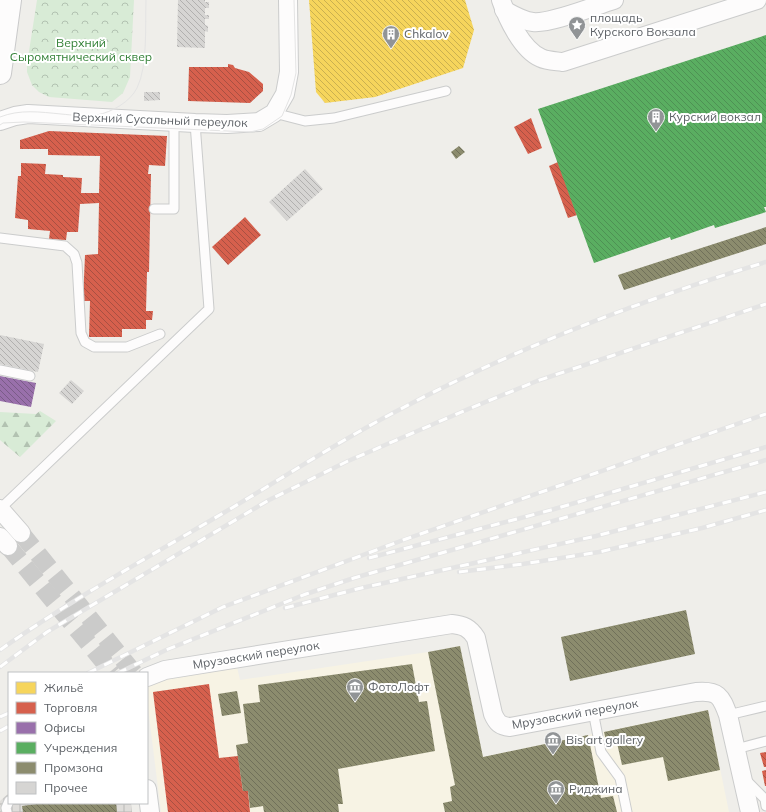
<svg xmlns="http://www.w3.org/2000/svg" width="766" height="812" viewBox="0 0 766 812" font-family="Mulish,sans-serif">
  <defs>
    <pattern id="industrial-grid" width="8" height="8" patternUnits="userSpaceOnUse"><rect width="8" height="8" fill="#dfddda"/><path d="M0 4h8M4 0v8" fill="none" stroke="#b8b7b5"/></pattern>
    <pattern id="forest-firs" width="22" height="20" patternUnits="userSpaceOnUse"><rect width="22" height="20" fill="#d8ebd6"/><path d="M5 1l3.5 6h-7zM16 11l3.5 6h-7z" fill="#b2c2b1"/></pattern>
    <pattern id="park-crowns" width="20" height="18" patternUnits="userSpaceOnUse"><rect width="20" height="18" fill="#d8ebd6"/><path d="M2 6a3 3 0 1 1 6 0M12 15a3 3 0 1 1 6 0" fill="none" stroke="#b2c2b1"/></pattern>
    <pattern id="homes-back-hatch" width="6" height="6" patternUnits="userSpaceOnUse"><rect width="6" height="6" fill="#f6d55c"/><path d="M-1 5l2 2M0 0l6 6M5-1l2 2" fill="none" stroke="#cab050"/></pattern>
    <pattern id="shops-back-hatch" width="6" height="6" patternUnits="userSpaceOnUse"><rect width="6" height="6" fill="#d6604d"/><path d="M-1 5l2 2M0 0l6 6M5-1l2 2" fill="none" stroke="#a85042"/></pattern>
    <pattern id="offices-back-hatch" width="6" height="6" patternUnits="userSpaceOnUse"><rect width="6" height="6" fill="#9970ab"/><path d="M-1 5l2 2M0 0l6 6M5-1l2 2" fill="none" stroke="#7a5c88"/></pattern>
    <pattern id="public-back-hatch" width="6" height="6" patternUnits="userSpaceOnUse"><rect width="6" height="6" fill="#5aae61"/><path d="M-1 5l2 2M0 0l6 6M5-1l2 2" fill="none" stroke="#4e9154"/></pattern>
    <pattern id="industry-back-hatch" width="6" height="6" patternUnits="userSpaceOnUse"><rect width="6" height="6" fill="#8c8c6e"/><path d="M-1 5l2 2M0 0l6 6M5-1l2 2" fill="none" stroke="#70705a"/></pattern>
    <pattern id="building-back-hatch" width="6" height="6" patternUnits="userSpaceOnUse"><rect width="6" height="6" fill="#d6d5d3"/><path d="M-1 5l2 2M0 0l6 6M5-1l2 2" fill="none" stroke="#b1b0af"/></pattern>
  </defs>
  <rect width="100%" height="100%" fill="#efeeea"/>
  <!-- commercial -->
  <path fill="#f7f3e4" d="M460,646L483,757L708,710L729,812H161L147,700V682L237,667L240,680L428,652Z"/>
  <!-- industrial -->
  <path fill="url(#industrial-grid)" d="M9,793V803H131L132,812H0V801Z"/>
  <!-- forest -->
  <path fill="url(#forest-firs)" d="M40,411L56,421L20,457L0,440V412L36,414Z"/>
  <!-- park -->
  <path fill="url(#park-crowns)" d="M37,0H134L130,77L123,93L112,102L49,97L39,92L32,85L27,72V64Z"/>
  <!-- homes -->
  <path fill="url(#homes-back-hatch)" d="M309,0H465L474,30L463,68L375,97L325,103L316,92Z"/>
  <!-- shops -->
  <g fill="url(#shops-back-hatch)">
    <path d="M228,64L233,65L235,68L249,72L263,84V91L250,103L188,101L189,67H228Z"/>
    <path d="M531,118L542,148L528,154L514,127Z"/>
    <path d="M49,131L167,136L165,166L149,165L148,174H151L149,272H147L146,311H153L152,320H146V329H122V337H89L90,301H83L85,255L98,254L99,203L80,204L78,232H67L66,240L49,239L50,231L28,229V220L15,218L18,176H21V163L46,164L45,174L63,175V177L82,178L81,193H99L100,156L48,155V149H20V140Z"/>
    <path d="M558,162L577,215L568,218L549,166Z"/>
    <path d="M245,217L261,235L228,265L212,247Z"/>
    <path d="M209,684L219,758L238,756L243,791H248L250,812H168L153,692Z"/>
    <path d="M766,752V767H764L760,753Z"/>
    <path d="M766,770V786H765L762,771Z"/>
  </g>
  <!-- offices -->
  <path fill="url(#offices-back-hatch)" d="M0,376L36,383L31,407L0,401Z"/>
  <!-- public -->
  <path fill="url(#public-back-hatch)" d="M766,35V207H764L766,212L715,228L714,225L671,240L670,237L594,263L538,109Z"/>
  <!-- industry -->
  <g fill="url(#industry-back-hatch)">
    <path d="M459,146L465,152L456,159L451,152Z"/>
    <path d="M766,227V244L624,290L618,275Z"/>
    <path d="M686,610L695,654L570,681L561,637Z"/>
    <path d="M460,646L483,757L588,735L601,798L613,796L617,812H445L443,803L452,801L450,787L455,785L428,652Z"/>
    <path d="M412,664L419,702L427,701L435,751L338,769L343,804H338L339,812H264L263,806L250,808L248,791H243L236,745L248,743L243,704L260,702L258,685Z"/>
    <path d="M237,691L241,713L222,716L218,694Z"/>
    <path d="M708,710L720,770L668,781L663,757L622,765L617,743L607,745L604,732Z"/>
    <path d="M44,803H116L117,812H23L22,806Z"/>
  </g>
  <!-- building -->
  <g fill="url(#building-back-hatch)">
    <path d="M178,0H205V2H209V8H205V15H209V19H205V25L208,26V32L205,31V48L177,47Z"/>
    <path d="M144,92H160V100L144,101Z"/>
    <path d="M305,169L323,189L287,221L269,202Z"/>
    <path d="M0,335L44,344L38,372L0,364Z"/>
    <path d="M71,380L84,391L72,404L59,393Z"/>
  </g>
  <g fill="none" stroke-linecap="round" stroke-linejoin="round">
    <!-- street-tunnel -->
    <g stroke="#cbcbca" stroke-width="18" stroke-dasharray="18 9" stroke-linecap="butt">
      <path d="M21,533L134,673"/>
      <path d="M8,546L113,673"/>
    </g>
    <!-- lane casing -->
    <g stroke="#cbcccc" stroke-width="11">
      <g id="lane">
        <path d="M274,113L305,121L334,118L446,91"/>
        <path d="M154,209H174V122"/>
        <path d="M0,238L65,246L74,254L77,263L81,333L85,342L94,347H127L160,334"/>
        <path d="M0,370L30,376"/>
        <path d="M0,509L209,309L195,123"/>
        <path d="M593,711L601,752L620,778L627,812"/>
        <path d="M728,715L766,706"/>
        <path d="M736,749L766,741"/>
        <path d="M745,779L765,799L766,806"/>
        <path d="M7,812L6,808L9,801"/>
      </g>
    </g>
    <!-- street casing -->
    <g stroke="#cbcccc" stroke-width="20">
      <g id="street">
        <path d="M501,0C507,18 522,50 541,58C547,61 556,61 563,62L757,0"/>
        <path d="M504,10C513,15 523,21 533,22C551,24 594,6 614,0"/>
        <path d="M0,121L15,116L28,114L195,123L227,124L259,122L274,113L285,94L289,72L288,0"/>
        <path d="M0,509L21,533"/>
        <path d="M0,537L8,546"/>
        <path d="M147,677L165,670L452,624C463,625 470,628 476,638L493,714C497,723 500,726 510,727L696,692C718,690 721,696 728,715L750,812"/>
        <path d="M147,789L150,812"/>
      </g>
    </g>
    <!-- secondary casing -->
    <g stroke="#cacacb" stroke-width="24">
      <path id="secondary" d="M0,73L10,0"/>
    </g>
    <!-- lane -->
    <use href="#lane" stroke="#fdfcfc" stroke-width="9"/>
    <!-- street -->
    <use href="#street" stroke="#fdfcfc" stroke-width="18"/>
    <!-- secondary -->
    <use href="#secondary" stroke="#fdfcfc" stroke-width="22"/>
    <!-- tram -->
    <g stroke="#e4e4e4" stroke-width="1">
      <path d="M0,117C20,109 40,112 61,114C72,115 86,117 97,115C112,112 130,102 137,88C148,66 145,25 146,0"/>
      <path d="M0,125L3,123L24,122L250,132L263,129L282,116L291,95L296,73L294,0"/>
    </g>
    <!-- rail casing -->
    <g stroke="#e4e4e4" stroke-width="4.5">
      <g id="rail">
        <path d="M369,558L551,510L766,447"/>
        <path d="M459,572L523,564L599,552L702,528L766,510"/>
        <path d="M285,608L357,589L596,536L766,492"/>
        <path d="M0,650C72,599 149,557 225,512C281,479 336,443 393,413C511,350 638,301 766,262"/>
        <path d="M0,667L47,632L269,500L348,461L466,410L537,381L766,304"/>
        <path d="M88,673L223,607L406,539L766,414"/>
        <path d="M118,673L166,650L306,594L354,578L766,460"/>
        <path d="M0,717L9,713"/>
        <path d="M0,731L9,726"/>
      </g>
    </g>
    <!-- rail -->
    <use href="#rail" stroke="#fff" stroke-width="3" stroke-dasharray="9" stroke-linecap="butt"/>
  </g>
  <!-- icons -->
  <defs>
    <g id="sight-pin" transform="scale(0.9)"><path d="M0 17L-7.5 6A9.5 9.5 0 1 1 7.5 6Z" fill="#919496" stroke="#fff"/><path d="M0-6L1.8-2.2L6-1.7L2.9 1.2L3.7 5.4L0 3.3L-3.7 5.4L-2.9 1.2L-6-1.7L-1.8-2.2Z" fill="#fff"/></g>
    <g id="building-pin" transform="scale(0.9)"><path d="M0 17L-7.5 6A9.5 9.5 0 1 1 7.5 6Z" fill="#919496" stroke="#fff"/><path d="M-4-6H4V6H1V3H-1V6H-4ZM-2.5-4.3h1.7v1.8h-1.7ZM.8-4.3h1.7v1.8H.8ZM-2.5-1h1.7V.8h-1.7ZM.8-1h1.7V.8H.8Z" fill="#fff"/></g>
    <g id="museum-pin" transform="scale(0.9)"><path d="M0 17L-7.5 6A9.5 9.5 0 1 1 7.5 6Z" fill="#919496" stroke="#fff"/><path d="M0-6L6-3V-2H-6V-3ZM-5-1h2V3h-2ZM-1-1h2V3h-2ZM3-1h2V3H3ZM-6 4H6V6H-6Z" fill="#fff"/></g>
  </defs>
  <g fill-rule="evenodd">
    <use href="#sight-pin" x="577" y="25"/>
    <use href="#building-pin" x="391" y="34"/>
    <use href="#building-pin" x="656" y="117"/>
    <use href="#museum-pin" x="355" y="687"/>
    <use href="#museum-pin" x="553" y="740"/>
    <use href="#museum-pin" x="556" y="789"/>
  </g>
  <g text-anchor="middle" stroke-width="4" stroke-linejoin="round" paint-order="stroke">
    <!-- poi labels -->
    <g font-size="12" fill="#5f6368" stroke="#fff" text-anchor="start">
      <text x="590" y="22">площадь<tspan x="590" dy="14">Курского Вокзала</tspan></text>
      <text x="404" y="38">Chkalov</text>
      <text x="669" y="121">Курский вокзал</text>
      <text x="368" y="691">ФотоЛофт</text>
      <text x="566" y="744">Bis art gallery</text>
      <text x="569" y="793">Риджина</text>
    </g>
    <!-- park labels -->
    <g font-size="12" fill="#348238" stroke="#fff">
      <text x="81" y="47">Верхний<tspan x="81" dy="14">Сыромятнический сквер</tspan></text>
    </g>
    <!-- street labels -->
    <g font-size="12" fill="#5f6368" stroke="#fff">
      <text transform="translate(160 120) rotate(2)" y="4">Верхний Сусальный переулок</text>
      <text transform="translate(256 655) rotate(-9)" y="4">Мрузовский переулок</text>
      <text transform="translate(575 714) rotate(-10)" y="4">Мрузовский переулок</text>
    </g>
  </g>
  <!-- legend -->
  <rect x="8" y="672" width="140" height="132" fill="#ffffff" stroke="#bfc1c3"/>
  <rect x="16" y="682" width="20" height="12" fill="#f6d55c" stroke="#bfc1c3"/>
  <text x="44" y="692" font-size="12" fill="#5f6368">Жильё</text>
  <rect x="16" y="702" width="20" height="12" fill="#d6604d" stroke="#bfc1c3"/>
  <text x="44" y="712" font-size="12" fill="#5f6368">Торговля</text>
  <rect x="16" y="722" width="20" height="12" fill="#9970ab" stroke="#bfc1c3"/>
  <text x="44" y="732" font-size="12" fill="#5f6368">Офисы</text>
  <rect x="16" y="742" width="20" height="12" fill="#5aae61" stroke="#bfc1c3"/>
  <text x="44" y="752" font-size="12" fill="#5f6368">Учреждения</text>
  <rect x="16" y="762" width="20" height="12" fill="#8c8c6e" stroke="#bfc1c3"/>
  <text x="44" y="772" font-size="12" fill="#5f6368">Промзона</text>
  <rect x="16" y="782" width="20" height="12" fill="#d6d5d3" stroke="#bfc1c3"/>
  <text x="44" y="792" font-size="12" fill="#5f6368">Прочее</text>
</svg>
